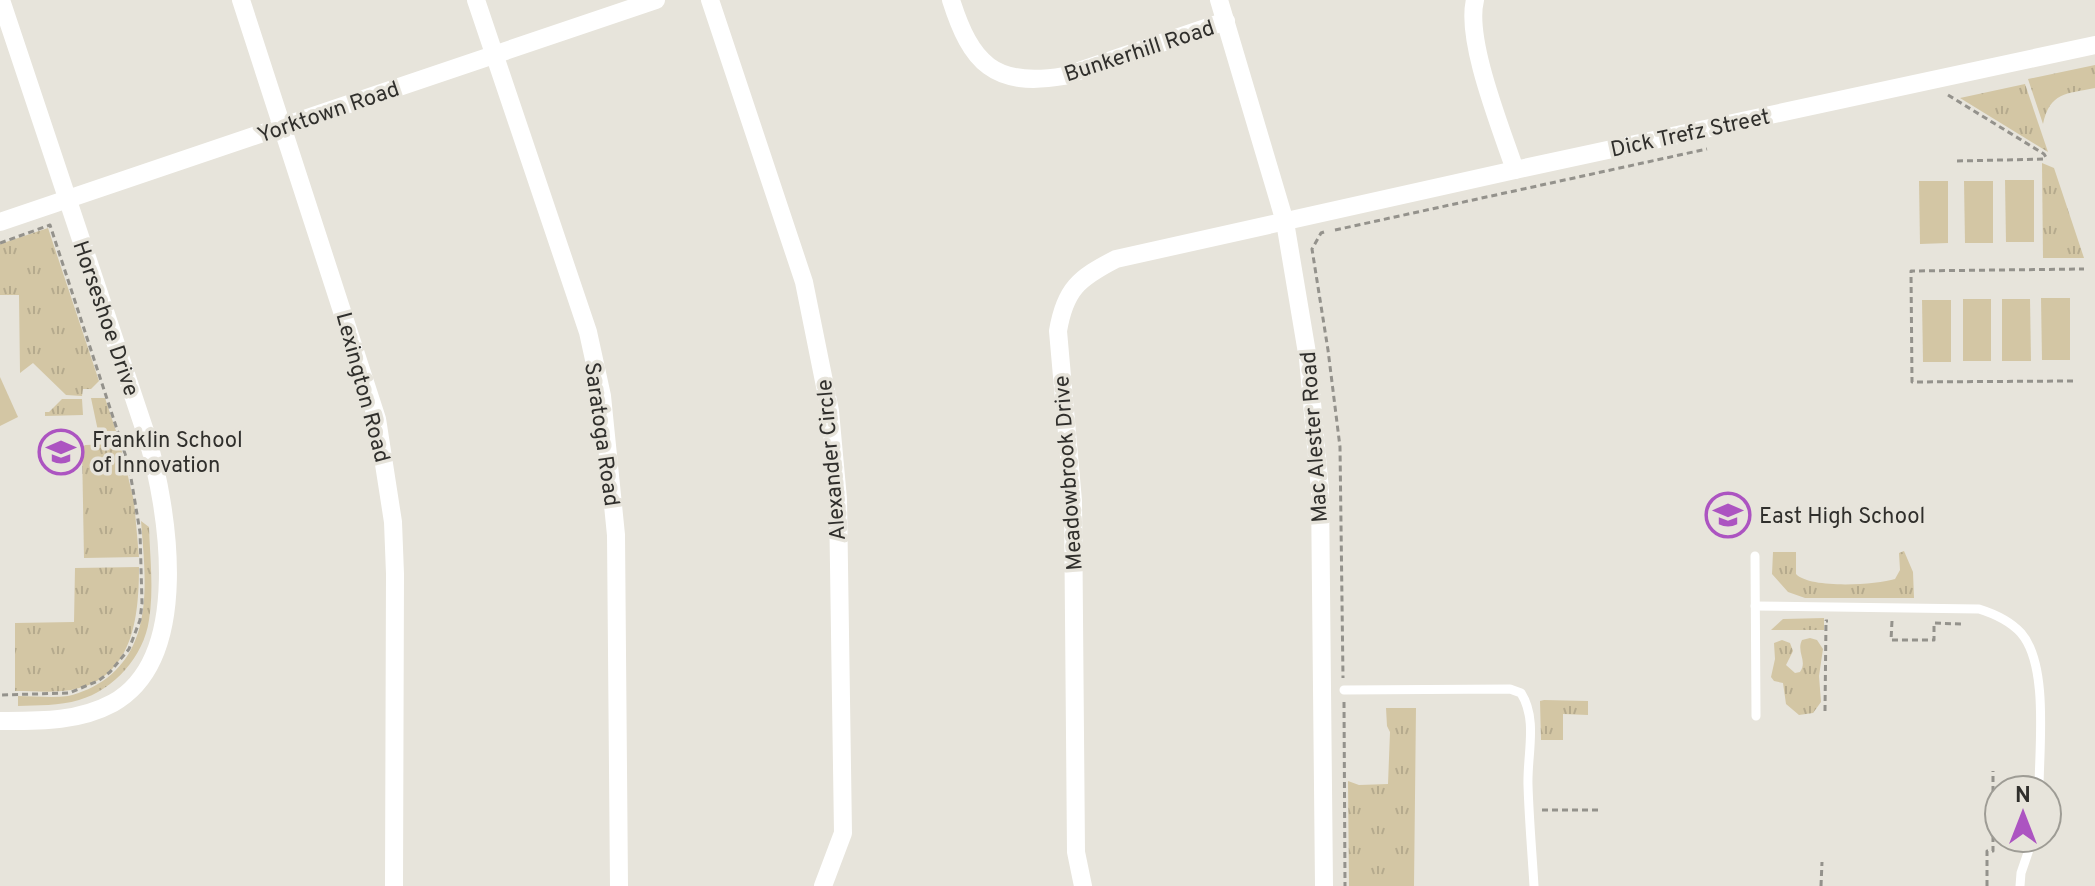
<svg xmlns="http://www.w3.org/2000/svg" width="2095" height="886" viewBox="0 0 2095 886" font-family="Overpass,sans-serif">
  <defs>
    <pattern id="grass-tufts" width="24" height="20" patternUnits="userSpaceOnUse" patternTransform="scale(2)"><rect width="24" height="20" fill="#d3c6a4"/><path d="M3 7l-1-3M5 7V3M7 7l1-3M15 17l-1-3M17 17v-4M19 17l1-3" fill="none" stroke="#b5aa8d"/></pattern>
  </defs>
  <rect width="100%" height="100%" fill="#e7e4db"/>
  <!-- grass -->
  <g fill="url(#grass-tufts)">
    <path d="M2095,65V88C2066,94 2050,92 2043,124L2028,79Z"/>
    <path d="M2025,84L2048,152L1960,98Z"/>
    <path d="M2042,163L2054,168L2084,258H2043Z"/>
    <path d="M48,228L99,381L91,389H83L82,396L66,395L33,363L20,373L19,295H0V244Z"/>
    <path d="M91,398H105L116,431H98Z"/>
    <path d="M62,399H82L83,415L45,416V412H49Z"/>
    <path d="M120,444L134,501L139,557L84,558L82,448L85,445Z"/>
    <path d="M141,521L149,527C150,558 154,590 149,620C144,656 114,690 79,700C59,706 38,705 18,706V696C34,696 52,698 68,696C82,693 96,686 107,678C155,641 145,575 141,521Z"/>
    <path d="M1904,551L1913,572L1914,598H1805L1788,592L1772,574L1773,552H1796V574C1810,589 1876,585 1895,579L1900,570L1899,553Z"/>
    <path d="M139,567C139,618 133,679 71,690C52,693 34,691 15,691V623L74,622L75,568Z"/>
    <path d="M1824,618V630H1771L1783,619Z"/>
    <path d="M1810,638L1817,640L1823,649L1819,676L1821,702L1813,713L1799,715L1786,704L1783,683L1774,681L1771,677L1775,659L1774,643L1782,640L1790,643L1793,651L1786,665L1795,673L1800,672C1808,661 1796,652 1802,640Z"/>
    <path d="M1544,700L1588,701V715L1563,714V740H1541L1540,701Z"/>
    <path d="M1386,708H1416L1414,886H1349L1348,781L1359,785L1388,784L1390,732L1387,726Z"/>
  </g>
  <!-- pitch -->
  <g fill="#d3c6a4">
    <path d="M2005,180H2034V242H2006Z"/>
    <path d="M1948,181V243L1920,244L1919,181Z"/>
    <path d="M1964,181H1993V243H1965Z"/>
    <path d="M2041,298H2070V360H2042Z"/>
    <rect x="1963" y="299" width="28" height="62"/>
    <path d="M2002,299H2030L2031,361H2002Z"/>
    <path d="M1922,300H1951V362H1923Z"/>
    <path d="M0,377L18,417L0,426Z"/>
  </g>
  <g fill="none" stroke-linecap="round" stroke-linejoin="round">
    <!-- path -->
    <g stroke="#94928c" stroke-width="3" stroke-dasharray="6 4" stroke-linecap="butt">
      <path d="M1948,95L2044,154L2047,159"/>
      <path d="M1957,161L2047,159"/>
      <path d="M1335,230L1707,149"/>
      <path d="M1324,232L1321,233L1312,249L1328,350L1340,447L1343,678"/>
      <path d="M0,243L50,225L129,466L140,532L142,603L140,620L129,649L110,672L98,681L69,693L0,695"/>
      <path d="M2073,381L1912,382L1911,271L2084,269"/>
      <path d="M1892,621L1891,640H1934V623L1961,624"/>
      <path d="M1344,702L1345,886"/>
      <path d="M1825,711L1826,621H1828"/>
      <path d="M1542,810H1599"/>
      <path d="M1821,886L1822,862"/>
      <path d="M1987,886V851H1993V771"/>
    </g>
    <!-- lane -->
    <g stroke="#fff" stroke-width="9">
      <path d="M1755,556L1756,716"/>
      <path d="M1755,606L1979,609C1995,614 2010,621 2021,633C2049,665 2039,748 2039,790"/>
      <path d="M1344,690L1510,689L1521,693C1538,720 1527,754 1528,785C1529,819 1532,852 1534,886"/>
      <path d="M2020,886L2021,873L2033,838"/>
    </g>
    <!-- street -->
    <g stroke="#fff" stroke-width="18">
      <path d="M241,0L377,419L393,522L395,574L394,886"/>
      <path d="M476,0L588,332L602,396L616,535L619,886"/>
      <path d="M710,0L804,282L830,411L838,499L843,833L823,886"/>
      <path d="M951,0C971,63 994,88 1064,76L1226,21"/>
      <path d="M1219,0L1285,222L1308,359L1320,490L1324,886"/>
      <path d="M1475,0C1465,40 1501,128 1515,170"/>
      <path d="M0,222L656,0"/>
      <path d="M0,721C39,721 78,722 113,703C193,658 168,509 147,437L1,0"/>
      <path d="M1083,886L1076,852L1073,501L1058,331C1065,289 1079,278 1116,259L1515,170L2095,45"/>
    </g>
  </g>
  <!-- icons -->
  <defs>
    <g id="school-ring" transform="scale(2.3)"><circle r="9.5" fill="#e7e4db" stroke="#ac54c1" stroke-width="1.5"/><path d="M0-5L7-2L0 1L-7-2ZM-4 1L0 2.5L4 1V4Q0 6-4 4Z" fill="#ac54c1"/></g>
  </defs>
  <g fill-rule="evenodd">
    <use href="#school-ring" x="61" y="452"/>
    <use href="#school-ring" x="1728" y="515"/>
  </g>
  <g text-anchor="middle" stroke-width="7" stroke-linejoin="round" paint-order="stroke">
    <!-- street labels -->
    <g font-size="22" fill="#302f2c" stroke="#e7e4db">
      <text transform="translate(1139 50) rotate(-18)" y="8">Bunkerhill Road</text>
      <text transform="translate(328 111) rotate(-19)" y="8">Yorktown Road</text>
      <text transform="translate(1690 132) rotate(-12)" y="8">Dick Trefz Street</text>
      <text transform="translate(107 318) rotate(71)" y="8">Horseshoe Drive</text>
      <text transform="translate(364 387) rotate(75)" y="8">Lexington Road</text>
      <text transform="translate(603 434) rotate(82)" y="8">Saratoga Road</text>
      <text transform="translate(1313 437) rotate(-94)" y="8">Mac Alester Road</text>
      <text transform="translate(830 460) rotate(-95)" y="8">Alexander Circle</text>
      <text transform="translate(1067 473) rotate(-94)" y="8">Meadowbrook Drive</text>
    </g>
    <!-- poi labels -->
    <g font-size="22" fill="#302f2c" stroke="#e7e4db" text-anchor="start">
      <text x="92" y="447">Franklin School<tspan x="92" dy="25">of Innovation</tspan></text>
      <text x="1759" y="523">East High School</text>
    </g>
  </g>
  <!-- north arrow -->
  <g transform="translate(2023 814)"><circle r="38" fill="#e7e4db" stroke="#9e9c95" stroke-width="2"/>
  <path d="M0-6L14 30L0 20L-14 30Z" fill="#ac54c1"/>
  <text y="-12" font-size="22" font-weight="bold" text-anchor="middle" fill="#302f2c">N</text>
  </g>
</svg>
